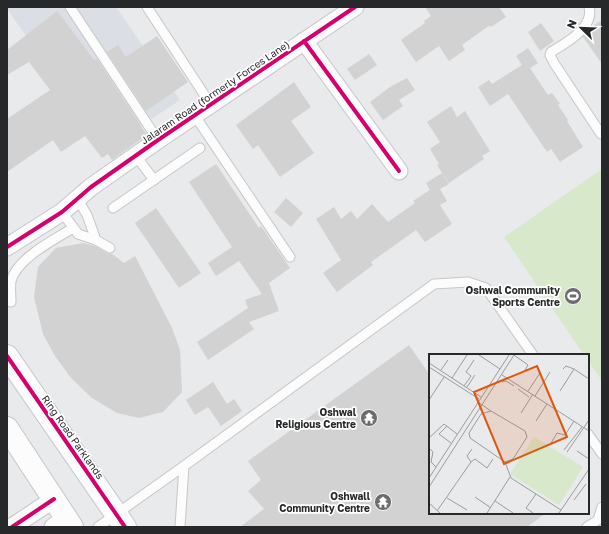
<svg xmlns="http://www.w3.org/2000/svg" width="609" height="534" viewBox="0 0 609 534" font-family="'Golos Text',sans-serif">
  <rect width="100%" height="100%" fill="#e9eaeb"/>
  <!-- built -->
  <path fill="#dbdee4" d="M7,7H116L180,100L105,150L50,69L7,9Z"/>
  <!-- green -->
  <path fill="#d8e8cb" d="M602,169V381L588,360V355H584L504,237Z"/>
  <!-- building -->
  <g fill="#d2d2d3">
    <path d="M425,7H499L506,17L491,27L490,25L462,45L465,50L449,61L439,46L416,62L401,40L425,23L424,21L431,16Z"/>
    <path d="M57,11L94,60L97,59L147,135L112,160L108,154L102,158L85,136L61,152L53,140L7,172V119L50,90L29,62L7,75V50Z"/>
    <path d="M602,20V64L583,37L591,27Z"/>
    <path d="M541,23L554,41L540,51L528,32Z"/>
    <path d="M157,36L188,82L146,111L107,52L118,45L126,57Z"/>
    <path d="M528,48L538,63L530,68L548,95L552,93L560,104L558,105L568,120L567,121L583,147L560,162L551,149L547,152L508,94L490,106L478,87L489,80L492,84L522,65L516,56Z"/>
    <path d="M369,54L377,65L355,80L347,69Z"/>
    <path d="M407,78L415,90L399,100L403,106L383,120L370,102L390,87Z"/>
    <path d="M294,82L311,107L291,121L314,153L280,177L258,145L253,149L236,125Z"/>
    <path d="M451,106L457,117L465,111L490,151L482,156L484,159L449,183L437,165L439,164L430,149L440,142L427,122Z"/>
    <path d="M216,164L259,228L261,226L290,268L269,283L279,311L249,322L254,329L208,360L197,342L248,308L245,300L262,294L239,261L216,276L208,263L232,247L189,182Z"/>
    <path d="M442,173L449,184L440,189L447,201L440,205L452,224L425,242L416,230L371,262L373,265L337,292L323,273L341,260L316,219L334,207L341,219L351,211L357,219L372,204L388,222L415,203L413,201L430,190L426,183Z"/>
    <path d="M286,198L303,213L291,227L274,212Z"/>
    <path d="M156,208L201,273L179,288L135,223Z"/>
    <path d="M83,243L95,246L107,253L112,254L124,263L135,256L172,328L180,350L182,392L163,412L139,418L117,413L92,398L71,378L55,356L43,334L34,297L38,267L56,248Z"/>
    <path d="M409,345L430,375V513H546L527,527H240L264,509L248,491L261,480L248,461Z"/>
    <path d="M213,382L227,404L234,399L242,411L221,426L208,407L195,415L186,400Z"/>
  </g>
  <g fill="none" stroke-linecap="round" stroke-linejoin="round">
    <!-- lane casing -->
    <g stroke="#c6c6c7" stroke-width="11">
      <g id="lane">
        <path d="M70,7L158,140"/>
        <path d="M147,7L211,105"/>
        <path d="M589,7C595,27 566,43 551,52L550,55L554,63L601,134"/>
        <path d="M195,116L290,257"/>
        <path d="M136,156L154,180"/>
        <path d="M77,198L87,215L96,240"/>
        <path d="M113,208L200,148"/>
        <path d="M62,212L78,234L96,240L110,248"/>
        <path d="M11,302C11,295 10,287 11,281C17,258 54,240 73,228"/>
        <path d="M588,434L602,454"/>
        <path d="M98,527L184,466"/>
        <path d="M180,527L184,466L434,284L468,282L486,288L533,355"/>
        <path d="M587,527L598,520L602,507"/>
      </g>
    </g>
    <!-- street casing -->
    <g stroke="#c6c6c7" stroke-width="19">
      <g id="street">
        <path d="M304,41L399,171"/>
        <path d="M7,247L62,212L91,187L158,140L355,7"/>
        <path d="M12,527L54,499"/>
        <path d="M53,527L66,518"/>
      </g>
    </g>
    <!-- secondary casing -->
    <g stroke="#c6c6c7" stroke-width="24">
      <g id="secondary">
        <path d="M7,356L125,527"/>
        <path d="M7,428L72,527"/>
      </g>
    </g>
    <!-- lane -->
    <use href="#lane" stroke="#fcfcfc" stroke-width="9"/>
    <!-- street -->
    <use href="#street" stroke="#fcfcfc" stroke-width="17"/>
    <!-- secondary -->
    <use href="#secondary" stroke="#fcfcfc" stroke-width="22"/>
    <!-- cycleway casing -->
    <g stroke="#fff" stroke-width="6">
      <g id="cycleway">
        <path d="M304,41L399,171"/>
        <path d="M7,247L62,212L91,187L158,140L355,7"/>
        <path d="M7,356L125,527"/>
        <path d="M12,527L54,499"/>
      </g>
    </g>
    <!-- cycleway -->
    <use href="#cycleway" stroke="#d6006c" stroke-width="4"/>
  </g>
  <!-- icons -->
  <defs>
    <g id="stadium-disc" transform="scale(0.9)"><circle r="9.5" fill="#6b6c6d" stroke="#fff"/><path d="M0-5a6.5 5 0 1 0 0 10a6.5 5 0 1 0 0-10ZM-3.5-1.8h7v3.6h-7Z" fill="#fff"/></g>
    <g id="temple-disc" transform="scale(0.9)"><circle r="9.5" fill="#6b6c6d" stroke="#fff"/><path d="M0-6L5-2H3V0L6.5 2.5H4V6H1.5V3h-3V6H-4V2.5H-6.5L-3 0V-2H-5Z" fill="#fff"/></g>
  </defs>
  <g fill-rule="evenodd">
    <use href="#stadium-disc" x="573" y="296"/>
    <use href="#temple-disc" x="369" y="418"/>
    <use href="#temple-disc" x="383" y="502"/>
  </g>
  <g text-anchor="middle" stroke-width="3.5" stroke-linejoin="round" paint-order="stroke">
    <!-- street labels -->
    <g font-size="10" fill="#272829" stroke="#fff">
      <text transform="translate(215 92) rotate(-34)" y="4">Jalaram Road (formerly Forces Lane)</text>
      <text transform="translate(73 437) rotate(55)" y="4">Ring Road Parklands</text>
    </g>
    <!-- poi labels -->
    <g font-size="10" font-weight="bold" fill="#272829" stroke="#fff" text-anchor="end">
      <text x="560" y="294">Oshwal Community<tspan x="560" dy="12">Sports Centre</tspan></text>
      <text x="356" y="416">Oshwal<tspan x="356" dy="12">Religious Centre</tspan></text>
      <text x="370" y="500">Oshwall<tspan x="370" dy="12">Community Centre</tspan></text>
    </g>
  </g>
  <!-- overview -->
  <g transform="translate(429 354)">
    <rect width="160" height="160" fill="#e9eaeb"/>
    <path d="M105,83L154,113L130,151L81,120Z" fill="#d8e8cb"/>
    <path fill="none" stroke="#9b9c9d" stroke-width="1" d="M50,1L71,15M85,1L99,11L95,18M0,9L52,43M0,13L50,45M134,15L137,12L145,15M12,16L19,6M73,21L160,77M23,24L38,1M73,28L77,27L85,32M35,32L42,22L37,18L45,6M38,33L46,21M89,35L100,43M99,37L111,19M131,37L145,15L160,25M106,42L121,18M0,46L15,23M49,48L62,57M92,59L104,40M107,67L118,50M18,72L10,80L22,89M0,84L15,70L28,80M122,89L128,79L136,81L145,67M0,94L4,98L2,108L7,113M135,96L153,73M148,97L160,105M138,98L160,66M42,108L38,102L43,95M76,108L84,105L98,83L96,77L62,57L52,60L40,79L41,84L76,108L82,124L132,156M0,124L80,1M0,133L85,1M46,143L62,154M18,144L38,156M145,146L157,130M66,147L84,159M0,149L11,159M8,157L42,108L46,105L58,114L64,105M58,159L81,123M104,159L97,154L107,140M130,159L160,115"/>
    <path fill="#de570d" fill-opacity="0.15" stroke="#de570d" stroke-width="2" d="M108,12L138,83L75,110L45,38Z"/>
    <rect width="160" height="160" fill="none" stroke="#272829" stroke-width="2"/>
  </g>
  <!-- border -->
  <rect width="609" height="534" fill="none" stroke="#272829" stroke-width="16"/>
  <!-- north arrow -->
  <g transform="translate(581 28) rotate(293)" stroke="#ffffff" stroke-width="3" paint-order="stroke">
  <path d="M0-3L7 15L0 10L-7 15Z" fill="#272829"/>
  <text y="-6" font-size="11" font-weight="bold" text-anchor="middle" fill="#272829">N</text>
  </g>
</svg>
